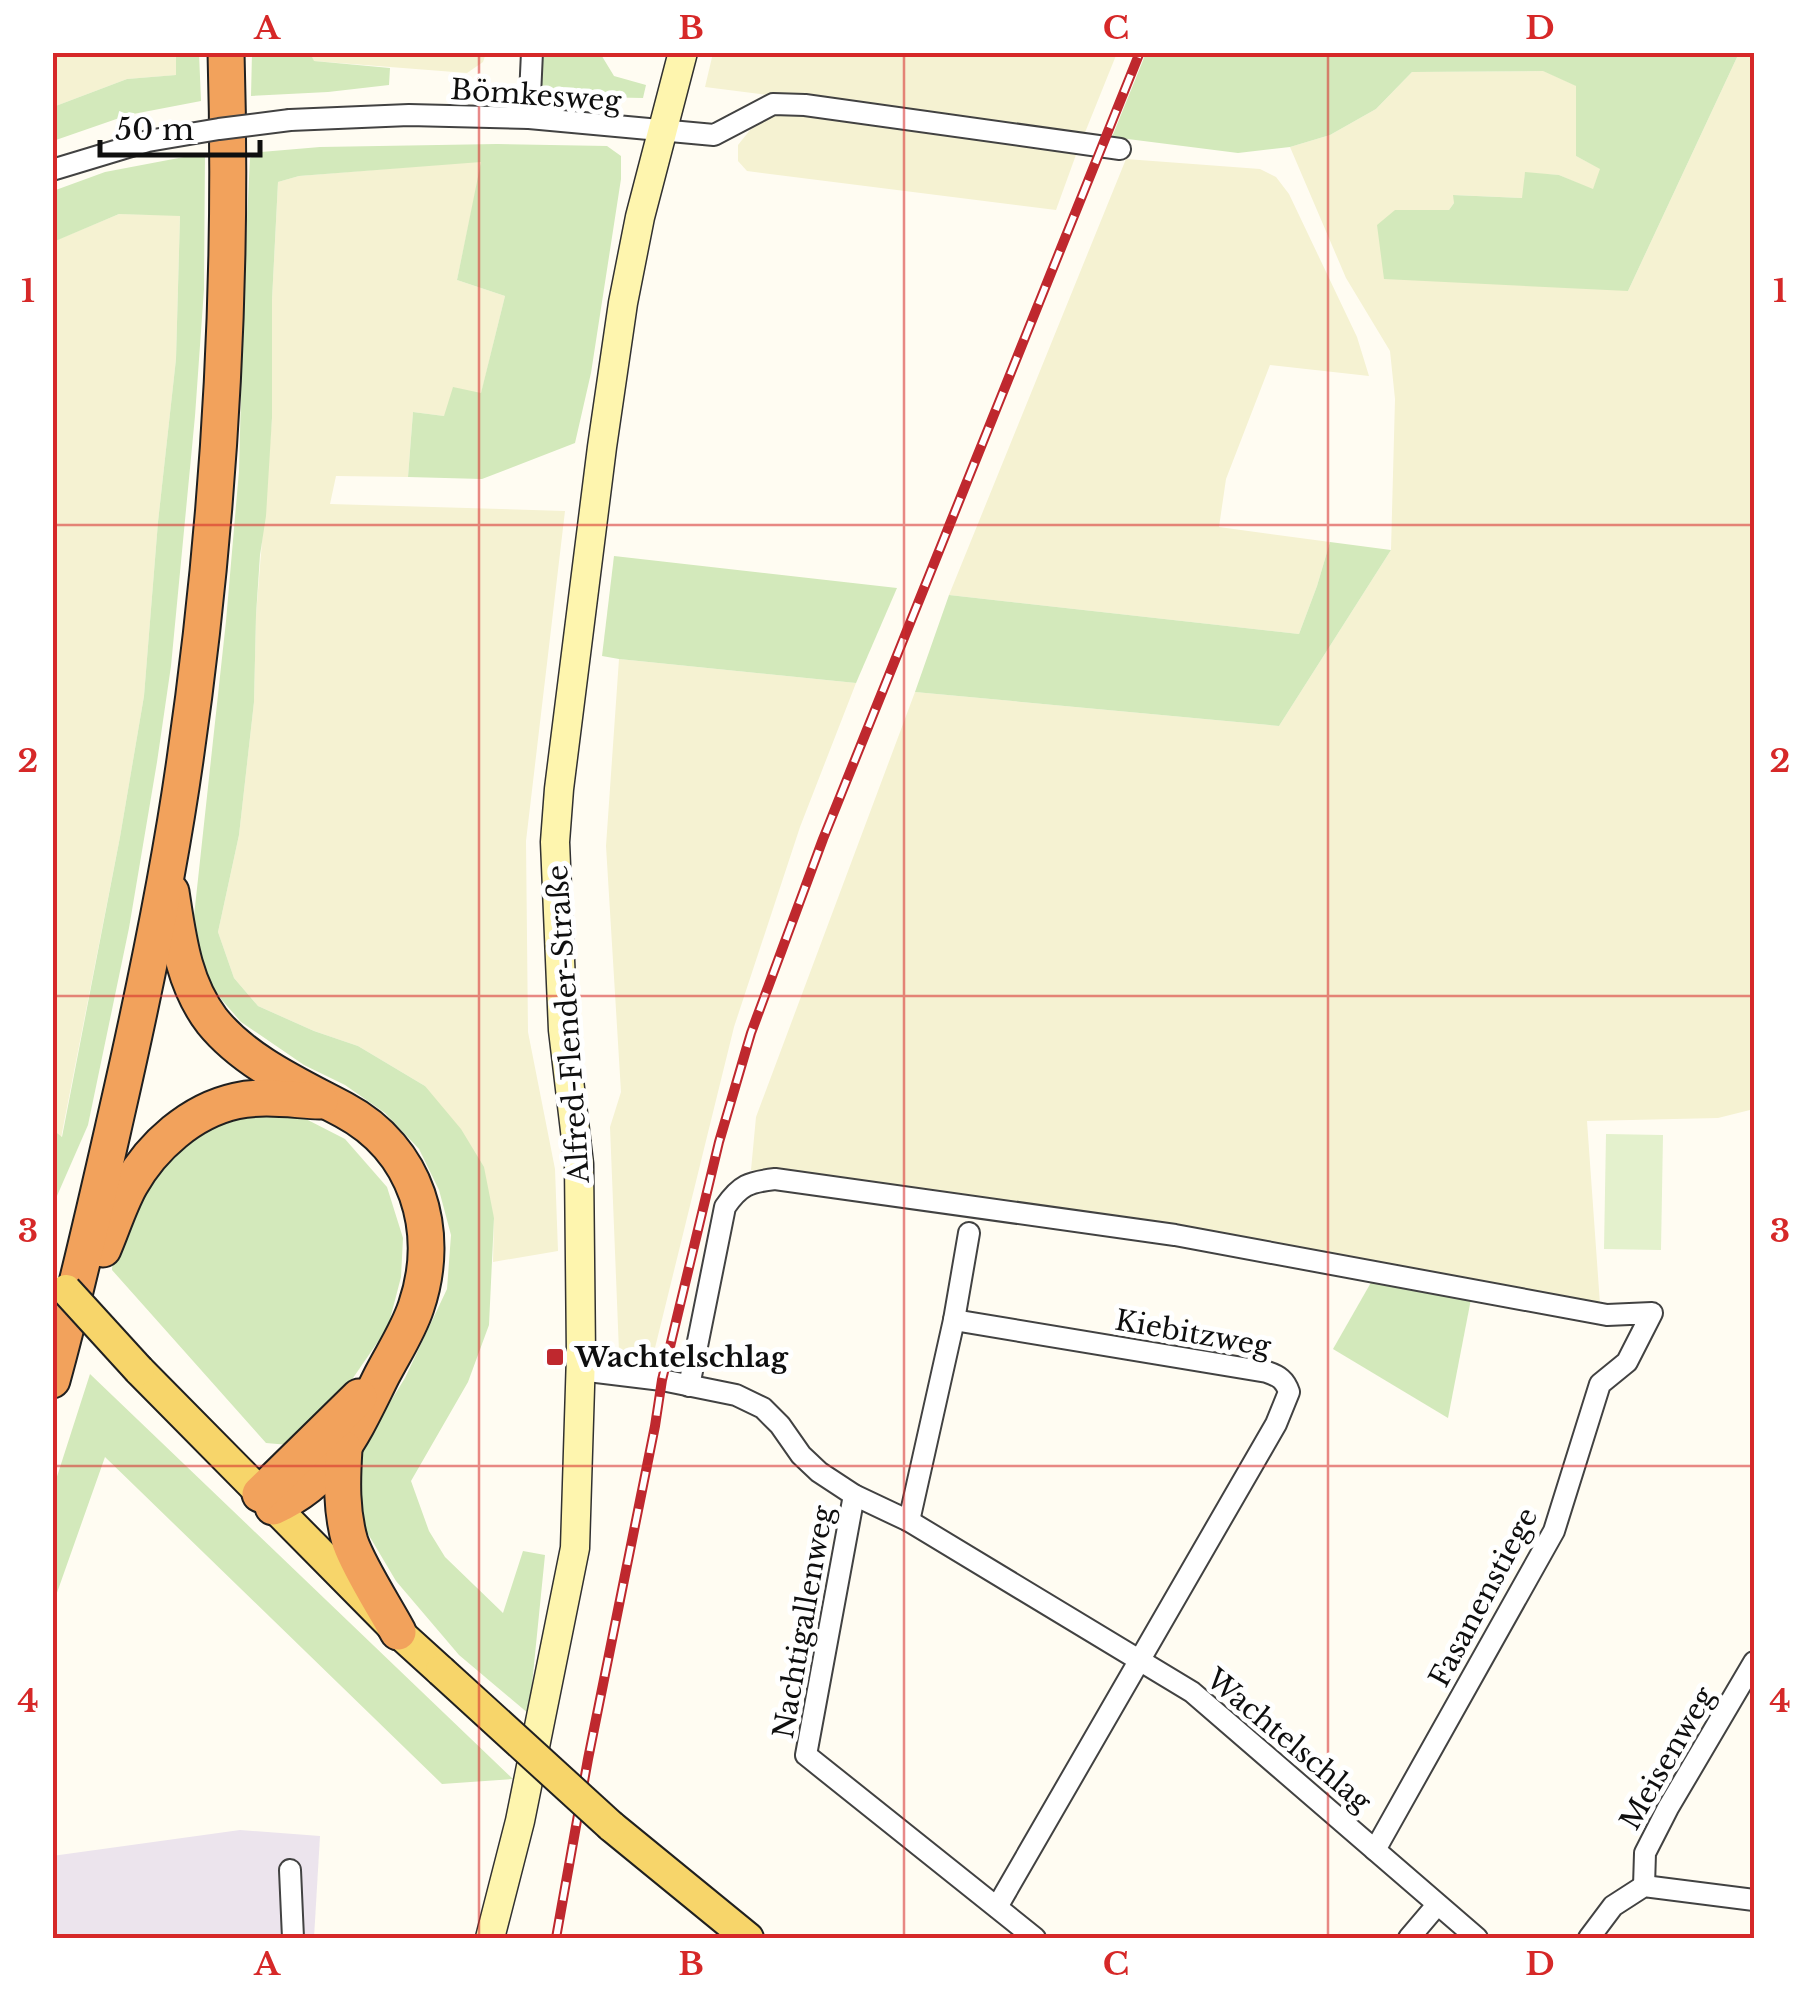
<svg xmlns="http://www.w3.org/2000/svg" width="1807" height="1991" viewBox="0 0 1807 1991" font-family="'Libre Baskerville',serif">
  <rect width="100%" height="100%" fill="#fffcf2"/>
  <!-- industrial -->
  <path fill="#ece4ed" d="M240,1830L320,1836L314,1938H53L52,1856Z"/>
  <!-- farmland -->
  <g fill="#f5f2d2">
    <path d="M53,53H176L177,75L127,79L53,107Z"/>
    <path d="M310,53H486L483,62L467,73L313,61Z"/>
    <path d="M713,53H1117L1084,135L705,87Z"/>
    <path d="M1739,53H1754V1109L1718,1118L1587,1121L1600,1304L1355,1259L751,1170L756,1117L915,692L1279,726L1391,550L1395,399L1390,351L1346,278L1290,147L1330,135L1376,109L1412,72L1544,71L1577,86L1576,156L1601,169L1593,190L1559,175L1525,173L1523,198L1454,195V203L1449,210H1395L1628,291Z"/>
    <path d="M781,112H800L1077,152L1056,210L747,171L738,161V145L750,130L769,117Z"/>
    <path d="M1126,159L1260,169L1276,177L1289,194L1357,337L1369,376L1270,365L1226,479L1219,527L1330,542L1317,586L1299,634L949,595Z"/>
    <path d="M482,161L457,280L505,296L481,394L444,416L413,412L408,477L336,476L330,504L565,511L526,841L528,1032L555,1169L558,1251L493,1262L494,1218L425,1086L358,1046L314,1031L258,1006L234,978L218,932L239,835L254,702L256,615L272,418V300L278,182L299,176Z"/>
    <path d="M119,214L180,215L176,359L158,522L144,696L120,837L61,1138L52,1130V242Z"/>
    <path d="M619,659L856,683L800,827L734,1027L653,1356L619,1352L610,1127L621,1092L606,846Z"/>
  </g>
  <!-- green -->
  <g fill="#d3e9bb">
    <path d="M176,53H199L201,101L128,115L53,141V107L127,79L176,75Z"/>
    <path d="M252,53H310L314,61L390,68L389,85L328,92L251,96Z"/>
    <path d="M541,53H600L614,76L646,85L643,98L540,96Z"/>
    <path d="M1146,53V52L1739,53L1628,291L1384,279L1377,225L1395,210H1449L1454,203L1453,195L1522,198L1525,172L1559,175L1593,189L1600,169L1576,156V86L1543,71L1412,72L1376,109L1330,135L1290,147L1238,153L1112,137Z"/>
    <path d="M497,144L607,146L621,156V179L591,373L575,443L482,479L408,477L413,412L444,416L453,387L481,393L505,296L457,280L481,162L299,176L278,182L272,300V418L266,516L260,555L256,615L254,702L239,835L218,932L234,978L258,1006L314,1031L358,1046L425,1086L461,1129L484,1167L494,1218L489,1325L468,1382L411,1481L429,1531L445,1557L503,1613L523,1551L545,1555L529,1714L459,1655L396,1581L361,1522L354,1486L361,1449L405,1378L447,1289L451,1235L439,1190L419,1149L385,1113L345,1085L304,1065L241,1022L215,992L200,966L194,916L226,621L239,471L244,282L250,158L261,152L320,147Z"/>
    <path d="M205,153L204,289L195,416L171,666L157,762L129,928L88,1125L53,1205V1130L62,1137L120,837L144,696L158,522L176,359L180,216L119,214L53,242V191L105,172Z"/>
    <path d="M1330,542L1391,550L1279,726L915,692L949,595L1299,634L1317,586Z"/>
    <path d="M614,556L897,588L856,683L619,659L602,656Z"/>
    <path d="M255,1114L300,1116L345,1139L387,1187L403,1238L401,1277L388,1327L353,1378L289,1445L266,1443L112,1270C115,1234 166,1154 197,1134C214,1124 236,1119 255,1114Z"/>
    <path d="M1373,1279L1471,1299L1448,1418L1333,1349Z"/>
    <path d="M90,1374L513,1779L442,1784L105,1457L53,1604V1489Z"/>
  </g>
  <!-- pitch -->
  <path fill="#e4f1cd" d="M1606,1134L1663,1135L1661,1250L1604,1249Z"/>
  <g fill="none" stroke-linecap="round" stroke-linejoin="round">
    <!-- street casing -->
    <g stroke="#424242" stroke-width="24">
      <g id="street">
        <path d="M529,118L532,52"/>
        <path d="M290,120L409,115L529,118L714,135L773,104L805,105L1120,149"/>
        <path d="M52,170L148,141"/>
        <path d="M954,1320L1267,1372C1279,1376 1285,1380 1289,1392L1276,1424L997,1907"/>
        <path d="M580,1370L662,1380L736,1395L763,1408L780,1425L801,1455L819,1472L854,1495L909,1521L1192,1692L1477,1938"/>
        <path d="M689,1386L725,1207C740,1185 749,1182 775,1179L1175,1235L1607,1315L1652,1313L1627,1362L1600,1384L1554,1531L1375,1850"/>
        <path d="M854,1495L806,1755L1035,1938"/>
        <path d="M909,1521L954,1320L969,1233"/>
        <path d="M290,1870L293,1938"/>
        <path d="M1644,1886L1645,1853L1668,1808L1754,1662"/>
        <path d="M1409,1938L1437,1905"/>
        <path d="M1589,1938L1613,1906L1644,1886L1754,1900"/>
      </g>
    </g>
    <!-- secondary casing -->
    <g stroke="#313131" stroke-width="31">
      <path id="secondary" d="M490,1938L520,1821L575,1548L581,1355L579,1164L563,1030L555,842L559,789L602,447L623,303L640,217L683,52"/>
    </g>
    <!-- primary casing -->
    <g stroke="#202020" stroke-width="34">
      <g id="primary">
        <path d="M139,1370L398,1632L441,1671"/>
        <path d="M611,1826L748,1938"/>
      </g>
    </g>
    <!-- highway casing -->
    <g stroke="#202020" stroke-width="39">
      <g id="highway">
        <path d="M171,892C178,937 183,983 212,1021C245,1062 299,1086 344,1110C417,1149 442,1231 416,1307C408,1331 394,1352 382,1375C354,1431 335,1479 273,1507"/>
        <path d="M103,1249C112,1228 119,1205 130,1185C152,1146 191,1111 236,1101C263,1095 293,1100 320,1101"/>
        <path d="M52,1380C76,1293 96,1204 116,1116C143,998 168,880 185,760C219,526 233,289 226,52"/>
        <path d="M344,1449C342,1480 341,1511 350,1542C359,1568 384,1606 398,1632"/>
        <path d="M260,1494L359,1397"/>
      </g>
    </g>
    <!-- street -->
    <use href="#street" stroke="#fff" stroke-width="20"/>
    <!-- secondary -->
    <use href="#secondary" stroke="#fef5ae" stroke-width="28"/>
    <!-- primary -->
    <use href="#primary" stroke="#f7d56a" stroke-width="30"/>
    <!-- highway -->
    <use href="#highway" stroke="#f2a25c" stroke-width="35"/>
    <!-- rail casing -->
    <g stroke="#bf282e" stroke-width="10">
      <path id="rail" d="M556,1938L588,1759L655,1426L662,1380L719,1142L751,1033L823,839L1140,52"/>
    </g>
    <!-- rail -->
    <use href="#rail" stroke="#fff" stroke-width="6" stroke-dasharray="19" stroke-linecap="butt"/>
    <!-- street-bridge casing -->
    <g stroke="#424242" stroke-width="24" stroke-linecap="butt">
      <path id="street-bridge" d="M148,141L219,129L290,120"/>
    </g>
    <!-- primary-bridge casing -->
    <g stroke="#202020" stroke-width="34" stroke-linecap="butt">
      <g id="primary-bridge">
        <path d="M66,1290L139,1370"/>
        <path d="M441,1671L611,1826"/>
      </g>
    </g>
    <!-- street-bridge -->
    <use href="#street-bridge" stroke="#fff" stroke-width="20"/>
    <!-- primary-bridge -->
    <use href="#primary-bridge" stroke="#f7d56a" stroke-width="30"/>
  </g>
  <!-- grid -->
  <path fill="none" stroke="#d62828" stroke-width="2.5" stroke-opacity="0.55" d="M479,52V1938M904,52V1938M1328,52V1938M52,525H1754M52,996H1754M52,1466H1754"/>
  <!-- markers -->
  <rect fill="#bf282e" stroke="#fff" stroke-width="4" x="545" y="1347" width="20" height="20" rx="5"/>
  <g text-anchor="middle" stroke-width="10" stroke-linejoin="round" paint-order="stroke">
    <!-- street labels -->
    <g font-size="28" fill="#0f0f0f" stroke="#fff">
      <text transform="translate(536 95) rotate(4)" y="10">Bömkesweg</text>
      <text transform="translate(568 1024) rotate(-94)" y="10">Alfred-Flender-Straße</text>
      <text transform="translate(1193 1333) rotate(10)" y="10">Kiebitzweg</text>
      <text transform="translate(1483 1597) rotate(-62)" y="10">Fasanenstiege</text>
      <text transform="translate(803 1622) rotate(-80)" y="10">Nachtigallenweg</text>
      <text transform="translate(1289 1740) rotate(40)" y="10">Wachtelschlag</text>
      <text transform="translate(1667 1758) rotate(-60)" y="10">Meisenweg</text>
    </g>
    <!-- poi labels -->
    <g font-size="28" font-weight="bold" fill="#0f0f0f" stroke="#fff" text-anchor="start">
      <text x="575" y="1367">Wachtelschlag</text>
    </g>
  </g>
  <!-- border -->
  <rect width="1807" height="1991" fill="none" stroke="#ffffff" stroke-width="110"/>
  <!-- scale -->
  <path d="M100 140v15h160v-15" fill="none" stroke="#0f0f0f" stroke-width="5"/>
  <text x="115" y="140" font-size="30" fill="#0f0f0f" stroke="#ffffff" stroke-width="8" paint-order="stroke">50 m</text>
  <rect x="55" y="55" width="1697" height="1881" fill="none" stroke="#d62828" stroke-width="4"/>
  <g font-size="32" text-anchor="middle" font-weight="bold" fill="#d62828">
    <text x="267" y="39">A</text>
    <text x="691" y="39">B</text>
    <text x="1116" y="39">C</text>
    <text x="1540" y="39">D</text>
    <text x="28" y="302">1</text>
    <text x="1780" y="302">1</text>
    <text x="28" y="772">2</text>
    <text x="1780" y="772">2</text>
    <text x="28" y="1242">3</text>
    <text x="1780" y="1242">3</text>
    <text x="28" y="1712">4</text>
    <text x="1780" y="1712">4</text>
    <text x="267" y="1975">A</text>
    <text x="691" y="1975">B</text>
    <text x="1116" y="1975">C</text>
    <text x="1540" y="1975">D</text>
  </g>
</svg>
